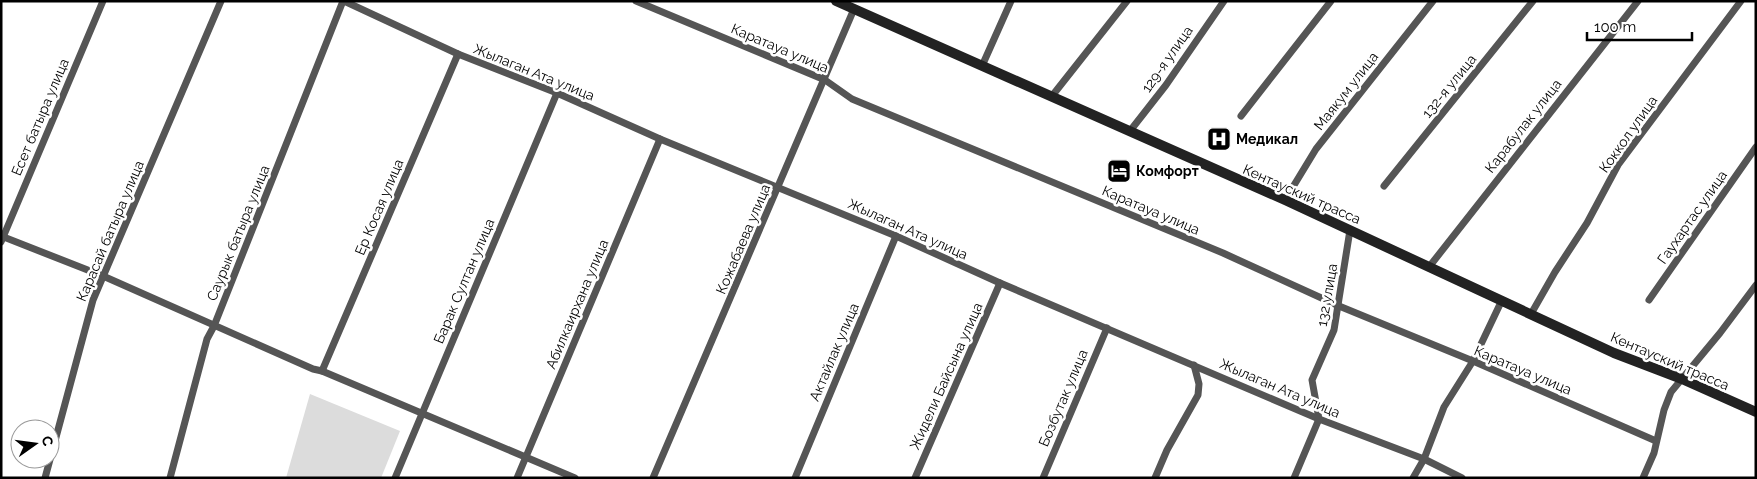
<svg xmlns="http://www.w3.org/2000/svg" width="1757" height="479" viewBox="0 0 1757 479" font-family="Raleway,sans-serif">
  <rect width="100%" height="100%" fill="#fff"/>
  <!-- green -->
  <path fill="#dcdcdc" d="M310,394L400,431L381,478H286Z"/>
  <g fill="none" stroke-linecap="round" stroke-linejoin="round">
    <!-- street -->
    <g stroke="#555" stroke-width="7">
      <path d="M344,1L458,54L557,93L660,139L896,236L1000,283L1319,419L1424,459L1462,478"/>
      <path d="M636,1L825,80L852,99L1223,253L1339,306L1473,361L1656,441"/>
      <path d="M982,66L1011,1"/>
      <path d="M1052,96L1127,1"/>
      <path d="M1241,116L1331,1"/>
      <path d="M1130,131L1166,85L1224,1"/>
      <path d="M1384,186L1533,1"/>
      <path d="M1285,200L1316,149L1433,1"/>
      <path d="M1,236L103,276L313,369L322,371L575,478"/>
      <path d="M1,242L103,1"/>
      <path d="M1429,267L1638,1"/>
      <path d="M1649,300L1756,147"/>
      <path d="M1531,314L1555,272L1587,223L1618,165L1741,1"/>
      <path d="M322,371L458,54"/>
      <path d="M45,478L93,300L221,1"/>
      <path d="M170,478L207,339L214,326L343,1"/>
      <path d="M395,478L557,93"/>
      <path d="M517,478L660,139"/>
      <path d="M653,478L854,9"/>
      <path d="M795,478L896,236"/>
      <path d="M915,478L1000,283"/>
      <path d="M1043,478L1107,328"/>
      <path d="M1155,478L1167,450L1198,395L1199,384L1194,365"/>
      <path d="M1294,478L1319,419L1312,380L1334,330L1350,230"/>
      <path d="M1413,478L1424,459L1444,407L1473,361L1502,300"/>
      <path d="M1643,478L1654,453L1664,410L1671,392L1720,333L1756,285"/>
    </g>
    <!-- secondary -->
    <path stroke="#222" stroke-width="10" d="M836,1L1285,200L1614,353L1682,379L1756,412"/>
  </g>
  <!-- icons -->
  <defs>
    <g id="hospital-square" transform="scale(1.25)"><rect x="-9" y="-9" width="18" height="18" rx="4" fill="#000" stroke="#fff"/><path d="M-5-5h3v3.5h4V-5h3V5h-3V1.5h-4V5h-3Z" fill="#fff"/></g>
    <g id="hotel-square" transform="scale(1.25)"><rect x="-9" y="-9" width="18" height="18" rx="4" fill="#000" stroke="#fff"/><path d="M-6-4.5h1.5V1H6V5H4.5V3h-9V5H-6ZM-4 0a1.8 1.8 0 1 1 3.6 0ZM.5 0V-2.5h3Q6-2.5 6 0Z" fill="#fff"/></g>
  </defs>
  <g fill-rule="evenodd">
    <use href="#hospital-square" x="1219" y="139"/>
    <use href="#hotel-square" x="1119" y="171"/>
  </g>
  <g text-anchor="middle" stroke-width="5" stroke-linejoin="round" paint-order="stroke">
    <!-- street labels -->
    <g font-size="14" fill="#000" stroke="#fff">
      <text transform="translate(780 48) rotate(23)" y="5">Каратауа улица</text>
      <text transform="translate(1167 59) rotate(-55)" y="5">129-я улица</text>
      <text transform="translate(534 72) rotate(22)" y="5">Жылаган Ата улица</text>
      <text transform="translate(1449 86) rotate(-51)" y="5">132-я улица</text>
      <text transform="translate(1346 91) rotate(-52)" y="5">Маякум улица</text>
      <text transform="translate(40 117) rotate(-67)" y="5">Есет батыра улица</text>
      <text transform="translate(1523 126) rotate(-52)" y="5">Карабулак улица</text>
      <text transform="translate(1628 134) rotate(-55)" y="5">Коккол улица</text>
      <text transform="translate(1302 194) rotate(24)" y="5">Кентауский трасса</text>
      <text transform="translate(379 207) rotate(-67)" y="5">Ер Косая улица</text>
      <text transform="translate(1151 210) rotate(23)" y="5">Каратауа улица</text>
      <text transform="translate(1692 217) rotate(-55)" y="5">Гаухартас улица</text>
      <text transform="translate(908 229) rotate(24)" y="5">Жылаган Ата улица</text>
      <text transform="translate(110 231) rotate(-67)" y="5">Карасай батыра улица</text>
      <text transform="translate(238 233) rotate(-68)" y="5">Саурык батыра улица</text>
      <text transform="translate(743 239) rotate(-67)" y="5">Кожабаева улица</text>
      <text transform="translate(464 281) rotate(-67)" y="5">Барак Султан улица</text>
      <text transform="translate(1327 295) rotate(-80)" y="5">132 улица</text>
      <text transform="translate(577 304) rotate(-67)" y="5">Абилкаирхана улица</text>
      <text transform="translate(834 352) rotate(-67)" y="5">Актайлак улица</text>
      <text transform="translate(1670 361) rotate(23)" y="5">Кентауский трасса</text>
      <text transform="translate(1523 370) rotate(23)" y="5">Каратауа улица</text>
      <text transform="translate(946 376) rotate(-66)" y="5">Жидели Байсына улица</text>
      <text transform="translate(1280 388) rotate(23)" y="5">Жылаган Ата улица</text>
      <text transform="translate(1063 398) rotate(-67)" y="5">Бозбутак улица</text>
    </g>
    <!-- poi labels -->
    <g font-size="14" font-weight="bold" fill="#000" stroke="#fff" text-anchor="start">
      <text x="1236" y="144">Медикал</text>
      <text x="1136" y="176">Комфорт</text>
    </g>
  </g>
  <!-- border -->
  <rect width="1757" height="479" fill="none" stroke="#000000" stroke-width="5"/>
  <!-- north arrow -->
  <g transform="translate(35 444) rotate(76)"><circle r="24" fill="#ffffff" stroke="#999999"/>
  <path d="M0-4L9 19L0 12L-9 19Z" fill="#000000"/>
  <text y="-8" font-size="14" font-weight="bold" text-anchor="middle" fill="#000000">С</text>
  </g>
  <!-- scale -->
  <path d="M1587 32v8h105v-8" fill="none" stroke="#000000" stroke-width="2.5"/>
  <text x="1594" y="32" font-size="15" fill="#000000" stroke="#ffffff" stroke-width="4" paint-order="stroke">100 m</text>
</svg>
